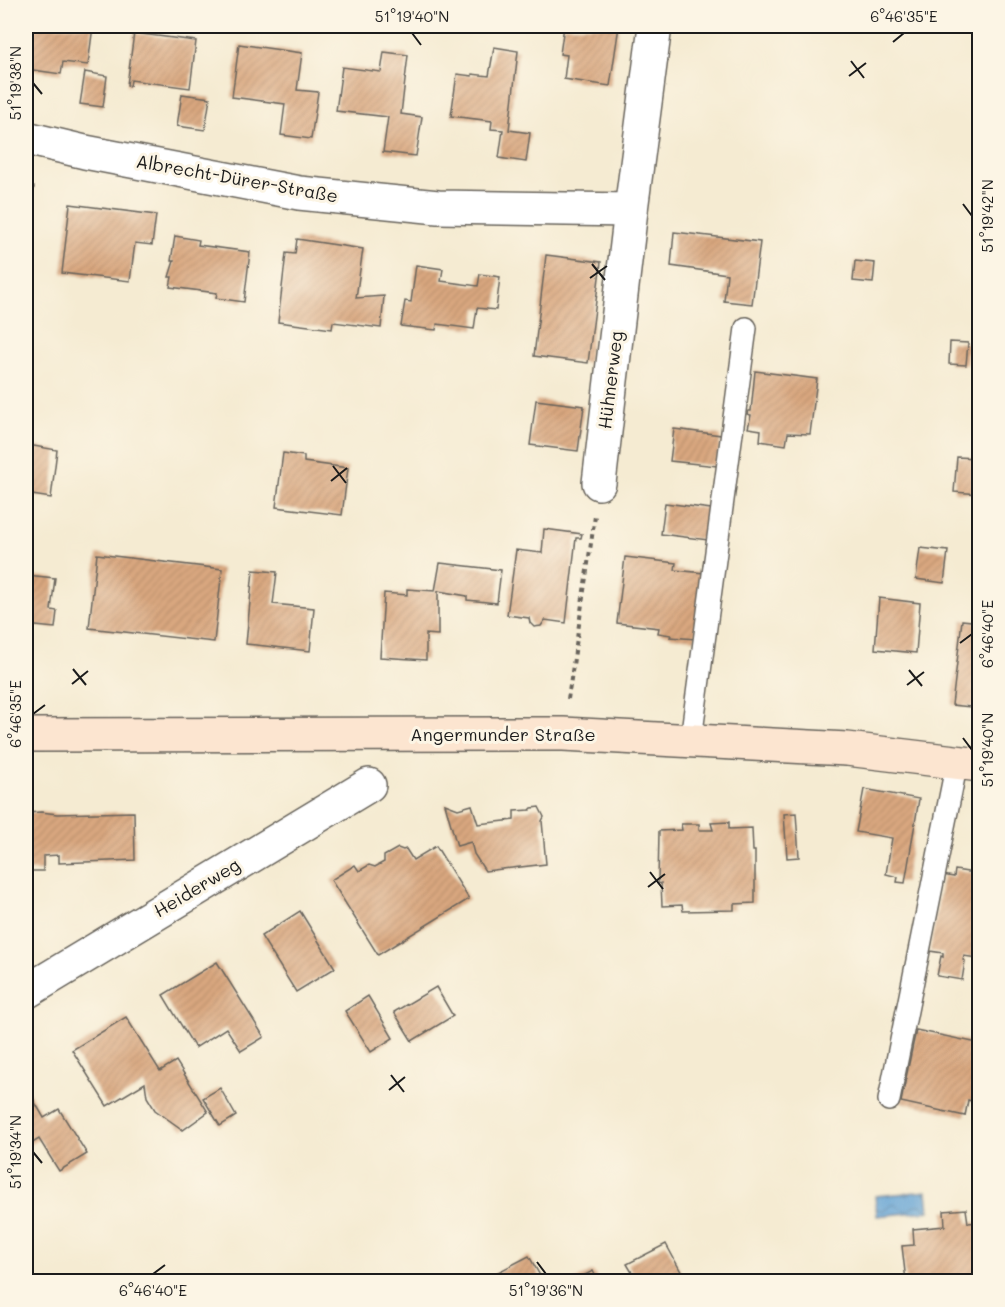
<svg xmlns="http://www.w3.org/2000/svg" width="1005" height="1307" viewBox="0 0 1005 1307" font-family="Mali,sans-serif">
  <defs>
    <pattern id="water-waves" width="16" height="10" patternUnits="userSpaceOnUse" patternTransform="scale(1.5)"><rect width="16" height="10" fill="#61a1d4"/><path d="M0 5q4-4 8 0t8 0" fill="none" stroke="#4f82ab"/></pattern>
    <pattern id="building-hatch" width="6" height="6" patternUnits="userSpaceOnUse" patternTransform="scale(1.5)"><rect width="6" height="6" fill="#d9a77f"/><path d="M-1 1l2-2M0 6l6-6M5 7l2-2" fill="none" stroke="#ba8f6d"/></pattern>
  </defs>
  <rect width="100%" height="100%" fill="#fcf5e5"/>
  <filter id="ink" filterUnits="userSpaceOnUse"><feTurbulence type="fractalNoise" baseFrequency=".0167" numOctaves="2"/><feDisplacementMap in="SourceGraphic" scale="12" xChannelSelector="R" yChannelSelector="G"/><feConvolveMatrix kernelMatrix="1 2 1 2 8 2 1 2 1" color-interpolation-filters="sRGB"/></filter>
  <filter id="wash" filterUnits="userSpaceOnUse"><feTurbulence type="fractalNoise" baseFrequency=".008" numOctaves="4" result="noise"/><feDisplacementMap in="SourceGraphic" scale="24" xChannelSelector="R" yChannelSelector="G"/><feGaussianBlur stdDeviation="1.35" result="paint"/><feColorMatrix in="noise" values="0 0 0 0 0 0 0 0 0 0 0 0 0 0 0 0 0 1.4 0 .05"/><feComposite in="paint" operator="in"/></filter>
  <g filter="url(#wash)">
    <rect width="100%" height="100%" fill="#f5ebd2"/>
    <!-- water -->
    <path fill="url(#water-waves)" stroke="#3e5e78" stroke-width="1.5" d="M927,1191L929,1211L877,1216L875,1196Z"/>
    <g id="blocks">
      <!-- building -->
      <g fill="url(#building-hatch)">
        <path d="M32,26H93L88,65L63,62L61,74L26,69V27L32,28Z"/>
        <path d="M564,26H619L610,86L564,79L567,55L560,54Z"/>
        <path d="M134,33L196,41L190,88L131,80L130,86L127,85Z"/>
        <path d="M239,44L302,53L297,90L318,92L311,139L281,135L285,104L232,97Z"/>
        <path d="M494,47L518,51L509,130L530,133L526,162L499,158L503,130L491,129L492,121L451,116L457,74L472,76V74L489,76Z"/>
        <path d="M384,52L408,55L401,114L422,117L416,156L383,152L388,117L336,111L342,67L381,72Z"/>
        <path d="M85,72L107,76L103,107L80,104Z"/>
        <path d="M182,94L210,98L205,130L177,126Z"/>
        <path d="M26,186L34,187L27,229L26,228Z"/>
        <path d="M70,204L156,215L152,245L135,243L130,281L62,273Z"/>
        <path d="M674,232L760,242L752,304L724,301L727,274L671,266Z"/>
        <path d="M175,236L199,240L198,245L250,252L244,302L216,298L217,293L170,287L172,277H169L174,261H171Z"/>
        <path d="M297,239L363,249L356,298L384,296L381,328L333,322L332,329L278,322L286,253L295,254Z"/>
        <path d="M546,255L601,262L588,363L534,356Z"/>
        <path d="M855,261L875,263L873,283L853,281Z"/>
        <path d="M416,265L443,269L441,281L478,286L480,274L500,277L496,310L477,308L474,329L437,324L436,330L401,326L405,301L411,302Z"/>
        <path d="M950,342L968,343L966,365L949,364Z"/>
        <path d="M755,371L817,379L810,434L788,433L786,445L760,441L761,430L748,428L751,415L747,414L748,411H751Z"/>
        <path d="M536,400L584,406L578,451L530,445Z"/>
        <path d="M674,429L721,435L717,466L670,461Z"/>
        <path d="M28,445L57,450L51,498L26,494V467Z"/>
        <path d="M283,453L304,456V462L348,468L342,515L276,507Z"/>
        <path d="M957,457L976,458L973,481L980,482V494L954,492Z"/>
        <path d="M665,503L711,509L708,540L661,534Z"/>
        <path d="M544,529L582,534L581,538H576L566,623L545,620L541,626L534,627L530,623L529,618L507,615L516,550L542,553Z"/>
        <path d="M920,548L948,551L944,583L916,579Z"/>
        <path d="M97,554L222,569L214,642L89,628Z"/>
        <path d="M625,557L676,563L675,570L704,573L696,639L670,637L671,635L658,633L659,628L617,623Z"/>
        <path d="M440,563L501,570L497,603L467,600V596L438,591V635L426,634V660L380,657L384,593L407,595V589L435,591Z"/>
        <path d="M253,570L277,572L273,604L314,608L310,651L246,644Z"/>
        <path d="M26,575L55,578L51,610L57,611L55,628L26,625Z"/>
        <path d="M879,598L920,603L916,653L875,649Z"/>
        <path d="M962,620L980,622V708L952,705Z"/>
        <path d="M864,789L919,799L905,883L897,882L898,877L886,874L892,838L856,832Z"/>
        <path d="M445,804L458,809L472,805L478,824L514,820V811L530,810L532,808L539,807L544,817L542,821L546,864L485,871L474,854L471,842L457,846Z"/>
        <path d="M41,812L57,814L134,812L135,860L59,863V855L43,856V871H26V813Z"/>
        <path d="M796,813L799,857L787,858L784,814Z"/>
        <path d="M729,822V829L752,828L753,851H755V903L734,904V910L683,911L682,905L662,906L661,883L658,884L659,831L682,830L681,824H699V830H713L711,823Z"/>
        <path d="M436,846L469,899L378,955L331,880L355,865L359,871L369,865L375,867L384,862V856L398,848L403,850L406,849L413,860Z"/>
        <path d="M955,870L980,874V942L977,958L964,956L963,960L965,961L962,980L937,976L941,956L943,957V953L930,951L943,875L954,877Z"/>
        <path d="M300,911L335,968L296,992L261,936Z"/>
        <path d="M217,962L264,1037L241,1051L226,1028L195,1048L163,995Z"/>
        <path d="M436,987L453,1016L412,1041L394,1012Z"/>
        <path d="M368,996L393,1038L371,1052L345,1011Z"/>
        <path d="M126,1017L160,1071L176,1061L208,1112L183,1130L155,1110L147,1097L145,1083L107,1106L72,1050Z"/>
        <path d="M916,1030L978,1043L976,1054L980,1055V1103L968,1100L965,1116L901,1102Z"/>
        <path d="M26,1087L44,1118L59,1109L87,1154L59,1171L39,1139L26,1147Z"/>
        <path d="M220,1088L236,1116L220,1126L203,1098Z"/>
        <path d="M966,1209L968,1223L980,1222V1279L959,1281H906L902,1246L914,1245L913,1229L945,1226L944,1211Z"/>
        <path d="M666,1244L686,1281H632L636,1279L627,1264Z"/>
        <path d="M529,1256L543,1281H481Z"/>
        <path d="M593,1271L598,1281H573Z"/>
      </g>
    </g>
  </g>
  <g filter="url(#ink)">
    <use href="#blocks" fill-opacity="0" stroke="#68645c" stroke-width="1.5"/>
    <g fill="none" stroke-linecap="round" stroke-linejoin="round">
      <!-- lane casing -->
      <g stroke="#68645c" stroke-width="24">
        <g id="lane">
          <path d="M691,739L746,328"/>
          <path d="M889,1100L957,762"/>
        </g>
      </g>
      <!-- street casing -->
      <g stroke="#68645c" stroke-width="36">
        <g id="street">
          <path d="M26,138L85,152L299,193L438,207L631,210"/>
          <path d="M599,483L631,210L655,26"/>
          <path d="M26,992L369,785"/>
        </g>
      </g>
      <!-- secondary casing -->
      <g stroke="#68645c" stroke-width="36">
        <path id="secondary" d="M26,735L563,734L847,749L980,765"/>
      </g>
      <!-- path -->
      <path stroke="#68645c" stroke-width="4" stroke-dasharray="4.5 4.5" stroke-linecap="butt" d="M568,699L595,516"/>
      <!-- lane -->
      <use href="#lane" stroke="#fff" stroke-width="21"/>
      <!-- street -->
      <use href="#street" stroke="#fff" stroke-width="33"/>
      <!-- secondary -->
      <use href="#secondary" stroke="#fce5d0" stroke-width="33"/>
    </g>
  </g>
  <!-- ticks -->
  <path fill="none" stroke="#1c1c1c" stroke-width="2" d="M412,33L421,45M893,42L904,33M851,61L864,78M849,76L866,63M33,83L42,94M963,204L972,216M592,264L605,280M590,278L607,266M333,466L346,483M331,481L347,468M960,643L972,634M73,669L86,685M909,670L922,686M72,684L88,671M907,685L924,672M33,714L45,705M963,738L972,750M650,872L663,889M648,887L665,874M391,1075L404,1092M389,1090L405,1077M33,1152L42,1163M537,1262L546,1274M153,1274L165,1265"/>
  <g text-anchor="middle" stroke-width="6" stroke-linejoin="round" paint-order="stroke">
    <!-- street labels -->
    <g font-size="18" fill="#1c1c1c" stroke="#fcf5e5">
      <text transform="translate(237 179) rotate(10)" y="6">Albrecht-Dürer-Straße</text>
      <text transform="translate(611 380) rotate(-83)" y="6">Hühnerweg</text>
      <text x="503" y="741">Angermunder Straße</text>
      <text transform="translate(197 888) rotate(-31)" y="6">Heiderweg</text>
    </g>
  </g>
  <!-- margin -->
  <rect width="1005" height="1307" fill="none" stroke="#fcf5e5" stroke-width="66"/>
  <rect x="33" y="33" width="939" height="1241" fill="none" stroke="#1c1c1c" stroke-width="2"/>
  <g font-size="15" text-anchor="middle" fill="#1c1c1c">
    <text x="412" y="22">51°19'40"N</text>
    <text x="904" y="22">6°46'35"E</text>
    <text transform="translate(16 83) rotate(-90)" y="5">51°19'38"N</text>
    <text transform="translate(988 216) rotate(-90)" y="5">51°19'42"N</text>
    <text transform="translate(988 634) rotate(-90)" y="5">6°46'40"E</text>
    <text transform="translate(16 714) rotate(-90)" y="5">6°46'35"E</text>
    <text transform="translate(988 750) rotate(-90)" y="5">51°19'40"N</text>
    <text transform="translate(16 1152) rotate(-90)" y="5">51°19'34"N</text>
    <text x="153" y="1296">6°46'40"E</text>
    <text x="546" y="1296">51°19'36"N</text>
  </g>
</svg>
